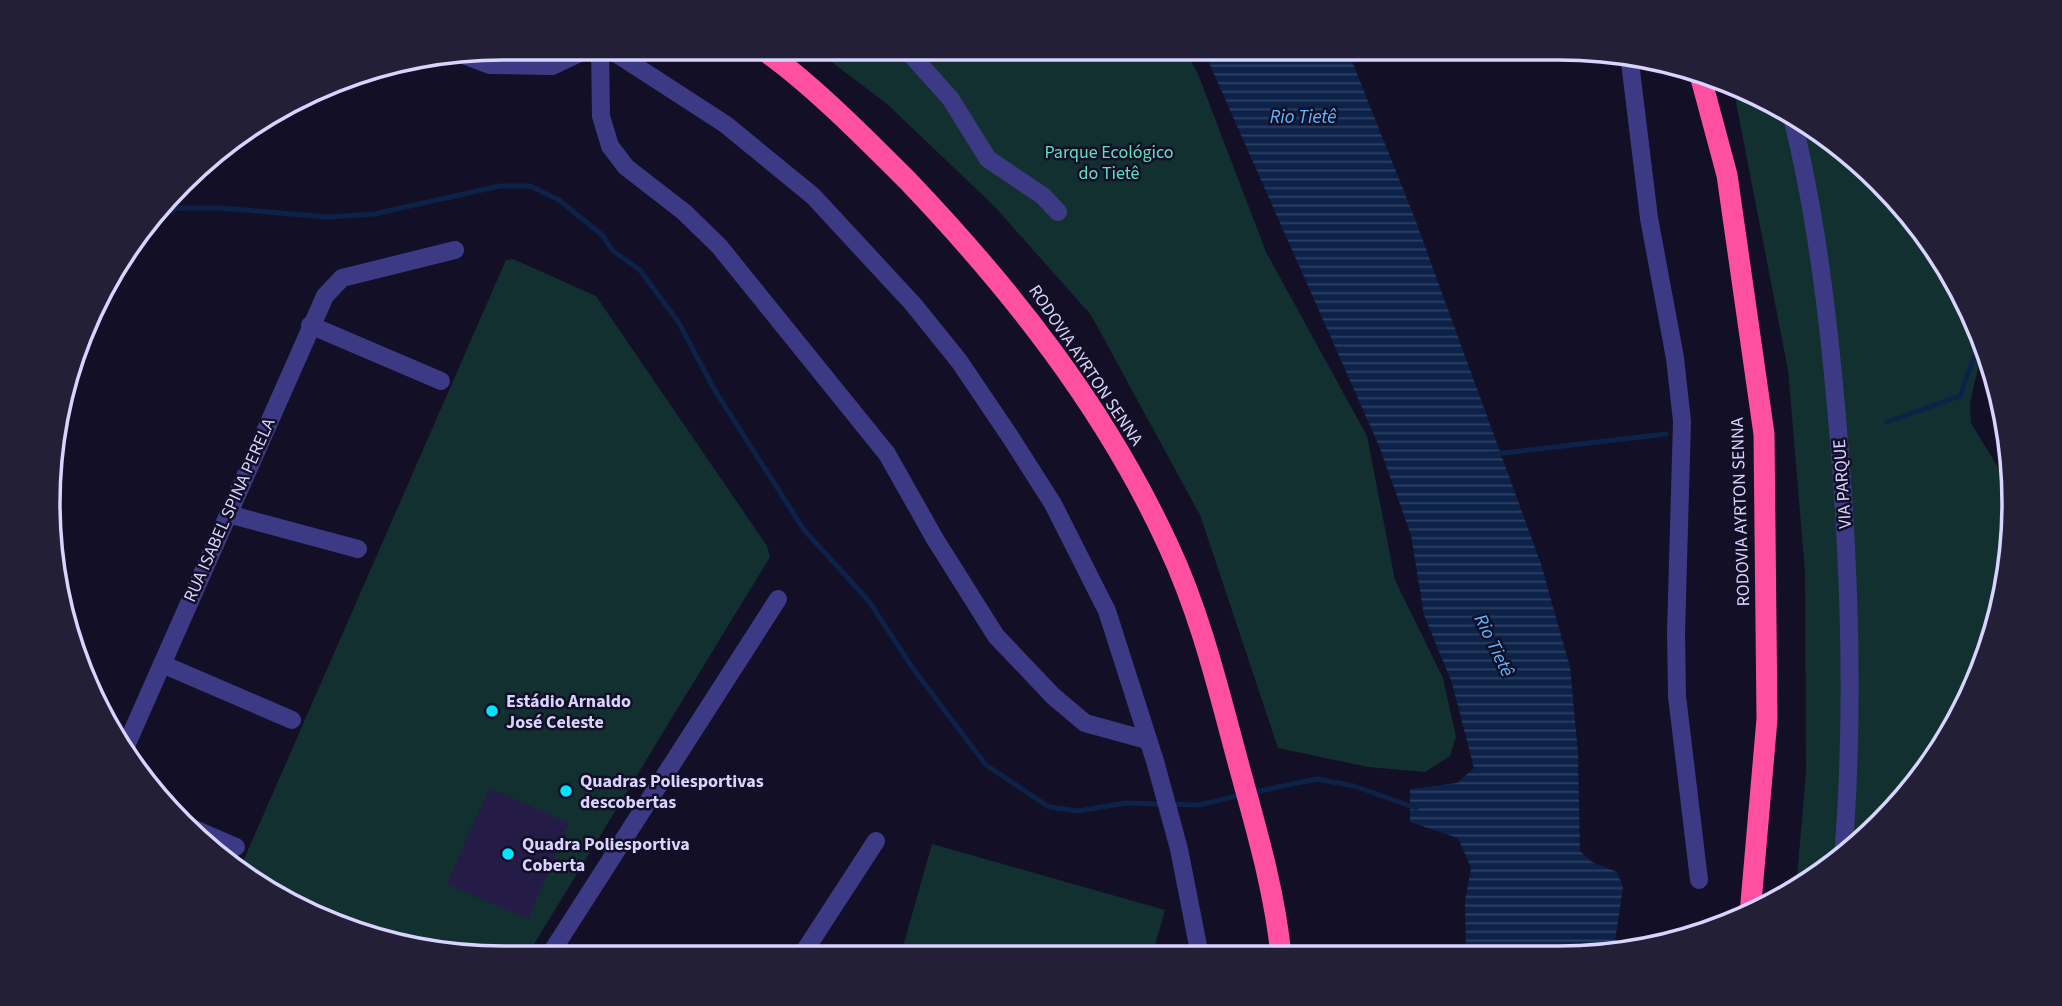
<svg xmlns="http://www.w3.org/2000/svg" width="2062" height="1006" viewBox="0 0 2062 1006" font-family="'Source Sans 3',sans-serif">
  <defs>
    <pattern id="water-rules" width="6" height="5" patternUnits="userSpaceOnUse" patternTransform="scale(1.75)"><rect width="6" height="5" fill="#0c2248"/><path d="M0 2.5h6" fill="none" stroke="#2f4163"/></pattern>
  </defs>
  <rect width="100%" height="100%" fill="#130f26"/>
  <!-- green -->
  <g fill="#12302f">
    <path d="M812,47H1184L1198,74L1266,252L1367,436L1395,580L1443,678L1456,737L1450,756L1425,772L1368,767L1278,748L1200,515L1091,315L994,206L887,104Z"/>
    <path d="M1732,82C1828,125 1909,195 1959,288C1968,306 1978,323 1984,342L1970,403L1971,423L1999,469L2013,519L2006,592L1980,678L1921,780L1837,864L1796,888L1806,773L1805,571L1788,370Z"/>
    <path d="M513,259L596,296L767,546L770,557L525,959L414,950L328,924L241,866L506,260Z"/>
    <path d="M932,844L1165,910L1152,956L900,957Z"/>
  </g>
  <!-- water -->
  <path fill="url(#water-rules)" d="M1202,47H1342L1348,51L1415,219L1541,564L1570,667L1578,753L1580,851L1592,862L1617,872L1623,887L1613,955H1466L1465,901L1471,868L1458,838L1410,822V789L1457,783L1474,768L1452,683L1424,615L1411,535L1379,446Z"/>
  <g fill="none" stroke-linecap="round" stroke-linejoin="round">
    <!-- stream -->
    <g stroke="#0c2248" stroke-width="5">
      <path d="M163,213L179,208H221L327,217L374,214L500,186H530L559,200L602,235L613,251L640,270L679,323L714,389L804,530L868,600L914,670L986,765L1049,807L1078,811L1125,803L1199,805L1240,795"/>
      <path d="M104,286L110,273"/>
      <path d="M1887,422L1960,396L1982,335"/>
      <path d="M1495,454L1666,434"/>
      <path d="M1250,793L1317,779L1354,786L1416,808"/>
    </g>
  </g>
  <!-- building -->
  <path fill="#241b47" d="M489,788L569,823L528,919L447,884Z"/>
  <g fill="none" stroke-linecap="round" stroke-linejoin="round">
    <!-- minor -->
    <g stroke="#3d3a85" stroke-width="18">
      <path d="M600,47L601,116L610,146L626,167L684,212L719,246L887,454L935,539L996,636L1053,696L1085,723L1147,740"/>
      <path d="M606,47L725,124L813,196L913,304L959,361L1011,438L1053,504L1107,611L1155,761L1179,849L1200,956"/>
      <path d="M904,47L950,98L988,159L1043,196L1058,212"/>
      <path d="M461,54L490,65L552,66L592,47"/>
      <path d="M1629,54L1649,218L1675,358L1682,421L1676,633L1677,696L1699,880"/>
      <path d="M1791,113C1816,212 1828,316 1837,417C1850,565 1855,711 1843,858"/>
      <path d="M310,325L441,381"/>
      <path d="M228,514L358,549"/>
      <path d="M162,664L292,720"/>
      <path d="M125,748L325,296L342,278L455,250"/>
      <path d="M178,822L236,847"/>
      <path d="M476,956L477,954"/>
      <path d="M800,958L876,841"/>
      <path d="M547,959L778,599"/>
    </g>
    <!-- highway -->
    <g stroke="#ff4fa3" stroke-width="21">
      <path d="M759,47C808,80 866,139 908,181C1011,289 1105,408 1168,545C1201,615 1219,692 1239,766C1256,828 1275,892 1281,956"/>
      <path d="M1699,71L1727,175L1764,434L1767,719L1750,914"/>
    </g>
  </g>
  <!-- markers -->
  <g fill="#00e5ff" stroke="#130f26" stroke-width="2.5">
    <circle cx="492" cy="711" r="7"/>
    <circle cx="566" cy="791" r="7"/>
    <circle cx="508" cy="854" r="7"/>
  </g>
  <g text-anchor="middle" stroke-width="5" stroke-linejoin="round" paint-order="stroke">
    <!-- park labels -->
    <g font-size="18" fill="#5fe0c0" stroke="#130f26">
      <text x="1109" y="158">Parque Ecológico<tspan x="1109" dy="21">do Tietê</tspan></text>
    </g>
    <!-- street labels -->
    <g font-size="18" fill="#d9d4ff" stroke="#130f26">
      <text transform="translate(1086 365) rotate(56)" y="6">RODOVIA AYRTON SENNA</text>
      <text transform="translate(1842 484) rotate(-94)" y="6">VIA PARQUE</text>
      <text transform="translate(229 510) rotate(-66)" y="6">RUA ISABEL SPINA PERELA</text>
      <text transform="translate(1740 512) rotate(-92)" y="6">RODOVIA AYRTON SENNA</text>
    </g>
    <!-- poi labels -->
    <g font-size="18" font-weight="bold" fill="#d9d4ff" stroke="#130f26" text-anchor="start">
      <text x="506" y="707">Estádio Arnaldo<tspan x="506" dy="21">José Celeste</tspan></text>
      <text x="580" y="787">Quadras Poliesportivas<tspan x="580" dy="21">descobertas</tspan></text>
      <text x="522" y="850">Quadra Poliesportiva<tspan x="522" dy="21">Coberta</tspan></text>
    </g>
    <!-- water labels -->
    <g font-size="19" font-style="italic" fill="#62b6ff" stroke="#130f26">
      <text x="1303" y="123">Rio Tietê</text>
      <text transform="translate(1495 645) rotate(64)" y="7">Rio Tietê</text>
    </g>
  </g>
  <!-- crop -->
  <path d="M0 0H2062V1006H0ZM503 60H1559A443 443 0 0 1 2002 503V503A443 443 0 0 1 1559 946H503A443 443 0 0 1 60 503V503A443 443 0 0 1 503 60Z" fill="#231f37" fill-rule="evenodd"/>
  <path fill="none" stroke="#d9d4ff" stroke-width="3.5" d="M503 60H1559A443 443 0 0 1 2002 503V503A443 443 0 0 1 1559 946H503A443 443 0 0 1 60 503V503A443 443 0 0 1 503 60Z"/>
</svg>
